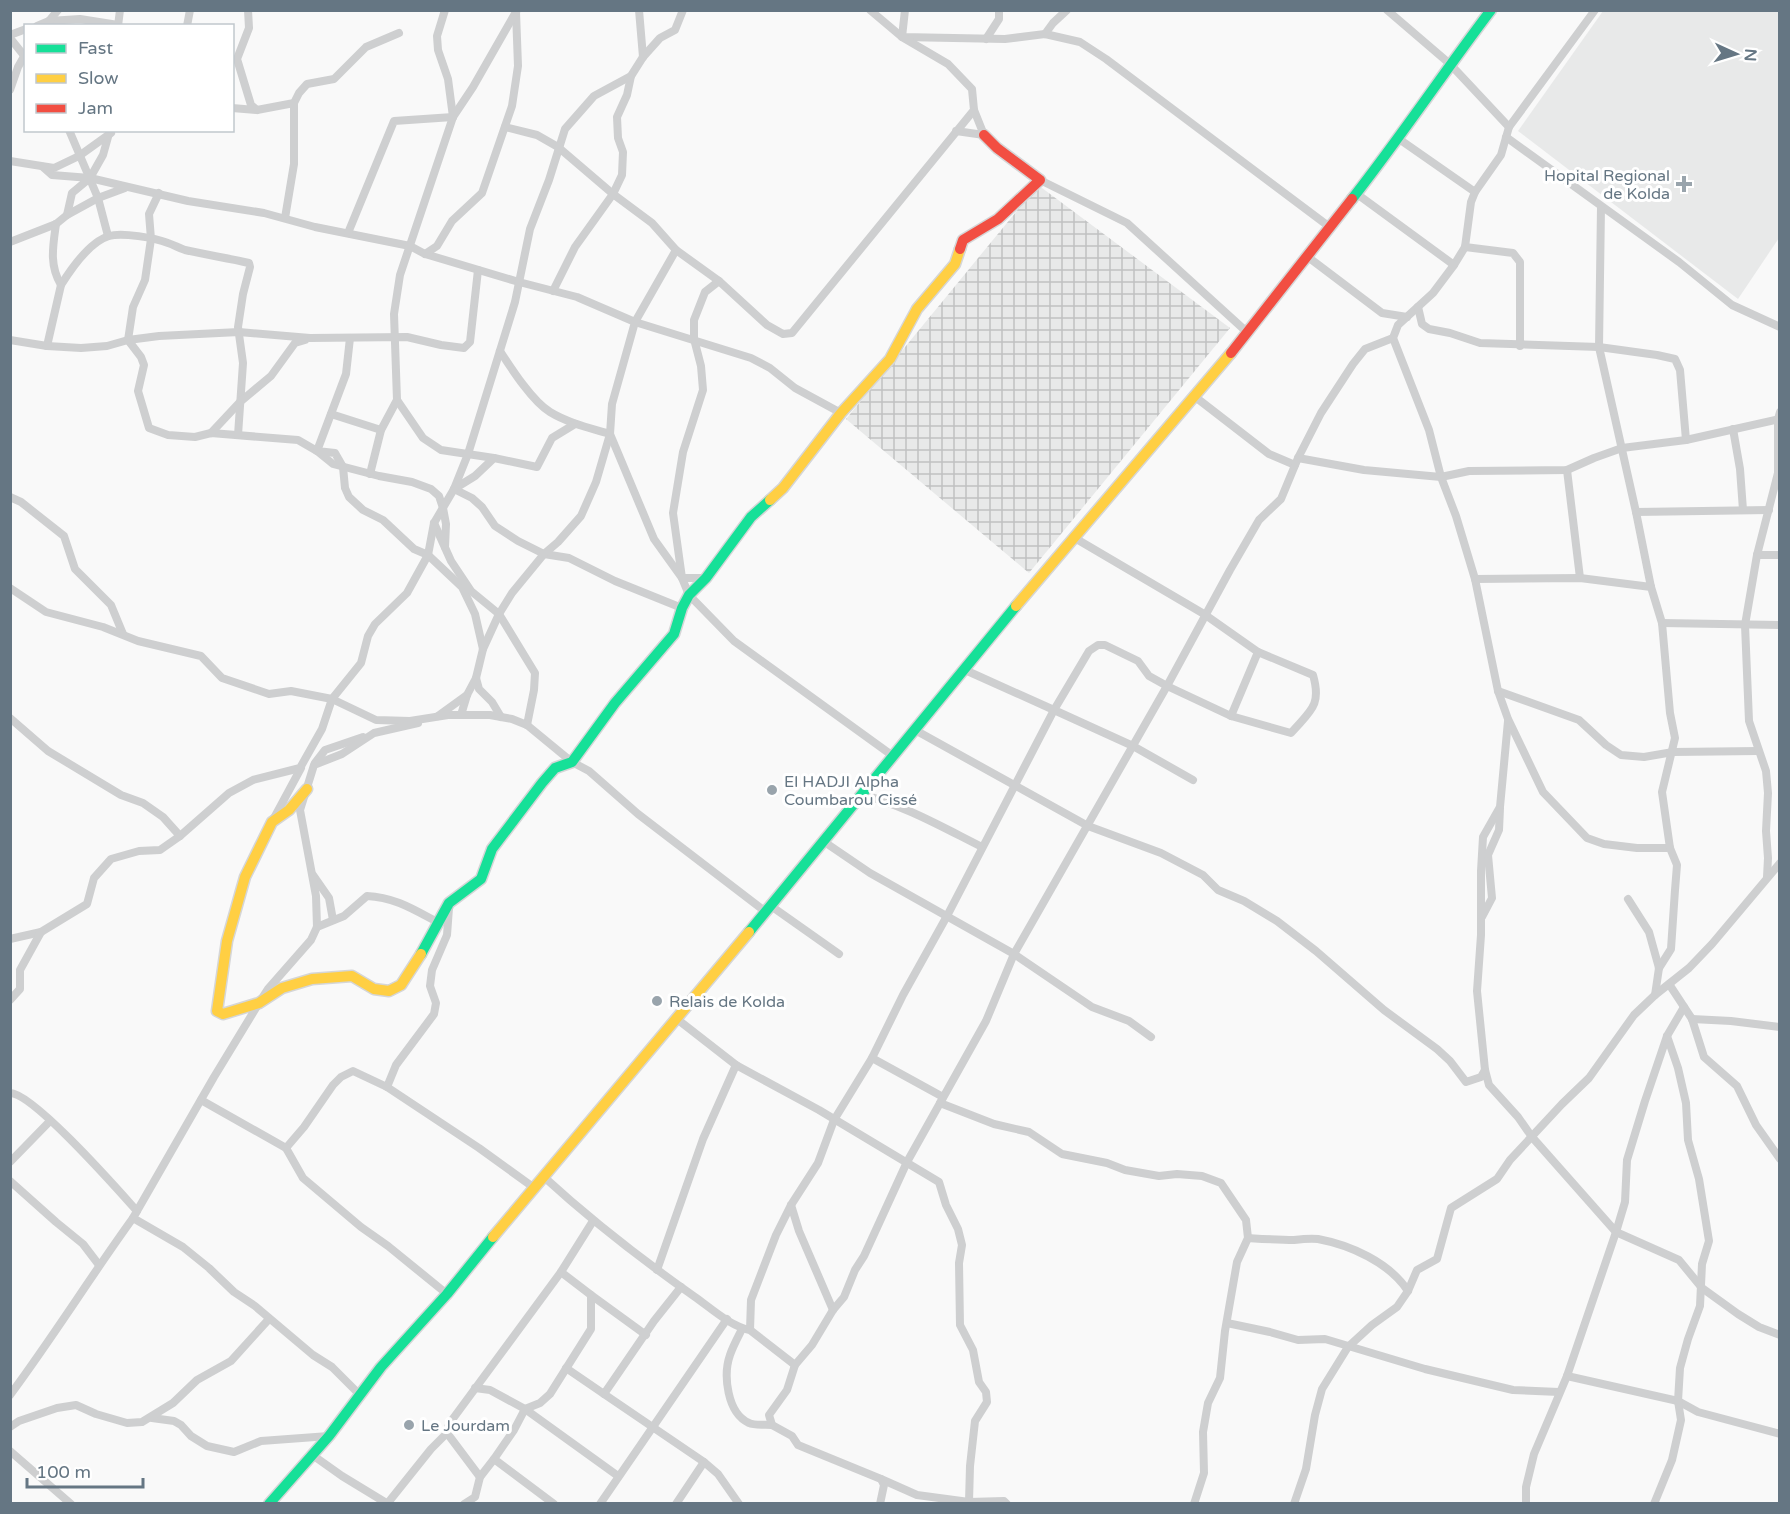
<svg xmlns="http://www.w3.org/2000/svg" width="1790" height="1514" viewBox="0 0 1790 1514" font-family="'Varela Round',sans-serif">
  <defs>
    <pattern id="industrial-grid" width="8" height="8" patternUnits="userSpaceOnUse" patternTransform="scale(1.5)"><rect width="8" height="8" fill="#e8e9e9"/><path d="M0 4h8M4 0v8" fill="none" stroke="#c0c1c2"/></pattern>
  </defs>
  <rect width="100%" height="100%" fill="#f9f9f9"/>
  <!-- built -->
  <path fill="#e8e9e9" d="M1603,11H1779V238L1738,299L1518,131Z"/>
  <!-- industrial -->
  <path fill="url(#industrial-grid)" d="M1038,185L1230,328L1029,573L846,419Z"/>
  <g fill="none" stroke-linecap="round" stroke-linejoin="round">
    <!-- fast casing -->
    <g stroke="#d5d6d7" stroke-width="13">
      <g id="fast">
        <path d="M1352,199C1400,138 1444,72 1491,10"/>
        <path d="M749,932L1016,606"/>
        <path d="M421,954L449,903L481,879L492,849L542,783L555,768L572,762L615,703L674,634L682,608L689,595L706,578L751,517L770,500"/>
        <path d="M269,1504L329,1436L381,1367L447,1294L493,1237"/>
      </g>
    </g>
    <!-- slow casing -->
    <g stroke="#d5d6d7" stroke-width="13">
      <g id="slow">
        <path d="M770,500L783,488L841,413L890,359L917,309L955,264L960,249"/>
        <path d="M1016,606L1231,353"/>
        <path d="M307,789L289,810L272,822L245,877L227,941L217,1011L223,1014L259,1003L282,988L312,979L352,976L374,989L389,991L401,985L421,954"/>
        <path d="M493,1237L749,932"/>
      </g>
    </g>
    <!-- jam casing -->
    <g stroke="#d5d6d7" stroke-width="13">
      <g id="jam">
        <path d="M960,249L963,240L998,219L1040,180L997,148L984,135"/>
        <path d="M1231,353L1352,199"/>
      </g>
    </g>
    <!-- street -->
    <g stroke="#cecfd0" stroke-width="8">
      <path d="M248,10L249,28L237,59L251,105L257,110"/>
      <path d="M445,10L437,36L438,50L448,79L453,117"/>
      <path d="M639,10L643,57"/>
      <path d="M870,10L902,37L1005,39L1045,34L1080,42L1106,59L1331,228"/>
      <path d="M1387,10L1450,64L1509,127"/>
      <path d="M1595,10L1509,127L1501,155L1475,192L1471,202L1465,247L1454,265L1433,293L1398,325L1393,338L1429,430L1441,477L1456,516L1475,579L1498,691L1508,719L1543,792L1587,838L1604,844L1637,848H1670"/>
      <path d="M49,21L80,19L118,25"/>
      <path d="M37,26L49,21L58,10"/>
      <path d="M118,26L120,10"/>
      <path d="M187,26L190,10"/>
      <path d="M1045,34L1053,23L1067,10"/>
      <path d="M10,35L26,29"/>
      <path d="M10,38L26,58"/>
      <path d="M986,39L999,19V10"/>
      <path d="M10,90L18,67L26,53"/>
      <path d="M232,108L257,110L294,103L299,93L307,84L334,79L366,47L399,33"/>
      <path d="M505,127L537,135L558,147L613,194L652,223L676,250L719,281L767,325L783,334L792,333L974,110L972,89L948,64L902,37L905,10"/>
      <path d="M69,130L98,198L108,236"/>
      <path d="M956,131L984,135L974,110"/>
      <path d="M1506,137L1679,262L1732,305L1780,327"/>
      <path d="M1399,139L1475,192"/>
      <path d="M10,161L54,168L79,156L111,133"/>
      <path d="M43,167L52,175L90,178L188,201L264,213L315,227L410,246L425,254L519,282L577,297L635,322L751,358L770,368L795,388L841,413"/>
      <path d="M1040,180L1127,223L1248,333"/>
      <path d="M159,193L149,214L151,239L145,280L133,307L128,340L141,357L144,365L138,391L149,428L168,435L195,437L211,433L298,440L317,451L333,464L379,476L412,482L431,489L439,496L443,508L446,524L445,547"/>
      <path d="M1357,194L1454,265"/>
      <path d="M1601,207L1599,347L1636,512L1651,587L1662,623L1670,713L1675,738L1662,792L1670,848L1677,865L1675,890L1671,949L1659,968"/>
      <path d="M67,215L98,198L125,188"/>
      <path d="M285,218L294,164V103"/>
      <path d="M348,233L394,121L453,117"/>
      <path d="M10,242L56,224L67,215L72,193L90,178L103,155L110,130"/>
      <path d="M1465,247L1513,253L1520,262V346"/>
      <path d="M425,254L437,246L452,221L482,193L512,106L518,66L516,12"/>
      <path d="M1308,257L1382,313L1407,317"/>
      <path d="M719,281L705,292L694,320V339L701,366L703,390L683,452L673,513L682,578L689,595L734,641L893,756"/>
      <path d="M61,285C71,269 89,242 109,236C122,232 155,238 168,243C174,245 179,248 185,250C206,255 228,258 249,263L250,267L243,294L238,327L243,363L238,435"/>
      <path d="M553,291L575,247L613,194L622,175L623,152L618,138L617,117L627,95L631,76L643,57L660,38L675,30L683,10"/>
      <path d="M1418,307L1422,324L1429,329L1450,333L1480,343L1599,347L1657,355L1675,359L1680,370L1686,440"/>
      <path d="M350,338L346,374L317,451L335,453L343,467L345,488L349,497L363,510L383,520L414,549L428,555L462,587L475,614L483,649L476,678L479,689L492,702L501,717"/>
      <path d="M10,340L47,346L81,348L107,346L128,340L159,336L239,332L310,338L407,337L441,345L464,348L470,342L478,270"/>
      <path d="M47,346L61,285C49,265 53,246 56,224"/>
      <path d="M500,351C511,368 532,401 550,412C568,423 590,428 610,434"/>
      <path d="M1194,396L1269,454L1295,465"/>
      <path d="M331,414L381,430"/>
      <path d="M1733,429L1740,469L1743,510"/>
      <path d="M211,433L240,402L271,376L295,343L305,340"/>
      <path d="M610,434L654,539L682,578H706"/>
      <path d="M494,458L441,450L423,438L397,400L394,314L400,275L453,117L473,87L517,10"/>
      <path d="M1298,458L1364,470L1441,477L1469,471L1567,470L1594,458L1622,448L1686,440L1780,419"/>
      <path d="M1567,470L1580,578"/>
      <path d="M370,474L381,430L397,400"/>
      <path d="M454,489L472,498L482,507L495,526L518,541L544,554L569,558L615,581L682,608"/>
      <path d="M454,489L475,476L494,458L537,467L552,438L575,424"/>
      <path d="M10,497L21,502L64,536L75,569L111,605L123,634"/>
      <path d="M1636,512L1769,510"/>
      <path d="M434,523L451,561L471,591L499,614L535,673L534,690L527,725"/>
      <path d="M1073,537L1204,614L1258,652L1313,675C1322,706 1310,711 1291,733L1231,716L1167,686L1149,676L1138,661L1105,645H1098L1089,651L1054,710L1133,746L1193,780"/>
      <path d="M1757,555H1780"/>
      <path d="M1475,579L1580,578L1651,587"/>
      <path d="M10,588L46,612L103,627L138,641L201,656L222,678L269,694L291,691L332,699L376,720L410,721L448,715H490L512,719L527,725L572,762L589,771L638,814L766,912"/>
      <path d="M1662,623L1780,625"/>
      <path d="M483,649L499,614L512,593L544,554L558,542L581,516L596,482L610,434L612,404L635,322L676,250"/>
      <path d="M1498,691L1579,720L1606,745L1621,755L1644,757L1673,752L1758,751"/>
      <path d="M461,715L467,695L476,678"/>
      <path d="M438,716L467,695"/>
      <path d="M1231,716L1258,652"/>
      <path d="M10,718L48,751L121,795L143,803L163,817L180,836"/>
      <path d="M1508,721L1500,807L1483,837L1481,871V935L1477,991L1485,1070L1489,1085L1518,1117L1532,1137L1616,1232L1679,1260L1702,1288L1738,1314L1759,1327L1780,1335"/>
      <path d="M915,730L1088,826L1161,853L1203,875L1218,890L1244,901L1277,921L1316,951L1384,1010L1437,1049L1450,1061L1466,1082L1481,1077L1485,1070"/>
      <path d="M315,763L325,750L363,737"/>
      <path d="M860,794C904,805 942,827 982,847"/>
      <path d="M273,820L301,768"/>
      <path d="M823,841L870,873L1014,954L1092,1007L1129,1021L1151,1037"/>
      <path d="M313,875L329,898L333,920"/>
      <path d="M1767,877L1768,858L1766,831L1768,793L1766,771L1749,721L1745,625L1757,555L1778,473V419L1780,412"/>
      <path d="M1628,899L1649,932L1659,968L1655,995"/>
      <path d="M771,906L839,954"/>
      <path d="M1482,917L1492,898L1488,855L1499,830L1500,808"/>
      <path d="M317,927L344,916L367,896C395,897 416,911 439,923"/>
      <path d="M10,939L41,932"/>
      <path d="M1669,984L1692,1019L1704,1057L1737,1086L1756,1125L1780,1159"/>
      <path d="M10,1000L20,989V970L41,932L87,904L94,878L111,859L139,851L160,850L180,836L229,793L253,780L300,768L322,729L332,699L361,663L368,636L375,624L407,593L428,555L434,523L454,489L468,454L515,302L530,229L549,180L565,129L594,96L631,76"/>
      <path d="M677,1019L736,1065L819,1110L939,1182L946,1205L958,1229L962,1245L959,1263L960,1325L973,1350L979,1382L986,1392L987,1402L975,1421L970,1466L969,1502"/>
      <path d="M1692,1019L1731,1021L1780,1027"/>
      <path d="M872,1058L943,1097"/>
      <path d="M387,1087L396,1065L434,1014L436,1003L430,986L432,970L447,935L449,908"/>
      <path d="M10,1093C33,1093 119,1191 137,1211L133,1218L183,1247L209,1268L234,1292L255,1306L313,1355L332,1367L360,1395"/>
      <path d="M201,1100L286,1148L304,1127L333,1085L341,1077L353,1071L387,1087L479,1148L533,1187"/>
      <path d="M940,1103L994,1124L1029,1132L1062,1154L1107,1163L1125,1170L1159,1176L1177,1174L1202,1176L1221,1183L1246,1220L1248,1238L1237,1262L1225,1331L1220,1378L1208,1403L1203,1432L1204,1473L1194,1504"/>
      <path d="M286,1148L303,1178L361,1227L388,1246L447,1294"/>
      <path d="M10,1162L50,1121"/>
      <path d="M544,1177C592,1221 641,1259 695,1297C712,1309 730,1326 750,1330L795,1365"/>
      <path d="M10,1181L56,1222L83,1244L99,1265"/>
      <path d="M791,1205L799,1231L833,1310"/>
      <path d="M137,1211L214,1077L259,1003L268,989L311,940L317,927L316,896L300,810L314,765L342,754L374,733L418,723"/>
      <path d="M1248,1238C1264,1239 1279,1240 1294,1240C1302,1239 1310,1238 1318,1239C1350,1245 1389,1262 1408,1291"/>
      <path d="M657,1270L703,1139L736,1065"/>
      <path d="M681,1287L654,1321L604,1394L704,1462L718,1474L739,1504"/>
      <path d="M591,1295L646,1335"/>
      <path d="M1227,1323L1270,1332L1298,1340L1325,1339L1425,1369L1513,1390L1559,1392"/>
      <path d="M742,1329C738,1337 733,1346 730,1355C723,1375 727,1413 749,1423C755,1426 765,1424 772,1425"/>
      <path d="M750,1330L751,1300L776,1235L791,1205L818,1163L834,1120L872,1058L903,995L947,916L1054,710L965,670"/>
      <path d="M566,1368L604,1394"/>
      <path d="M1567,1376L1678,1401L1698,1412L1780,1434"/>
      <path d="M475,1388L490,1390L525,1409L618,1476"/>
      <path d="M10,1395C53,1337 91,1276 133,1218"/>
      <path d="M152,1418L174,1421L181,1425L191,1436L207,1446L234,1452L261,1441L329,1436"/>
      <path d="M10,1427L19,1421L57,1408L76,1405L96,1414L127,1423L142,1422L173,1403L197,1380L231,1361L269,1319"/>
      <path d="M447,1433L480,1477"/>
      <path d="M10,1451L71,1504"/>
      <path d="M311,1454L342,1476L388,1504"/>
      <path d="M881,1479L917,1495L969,1502L1004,1501L1007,1504"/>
      <path d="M387,1504L431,1449L447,1433L449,1424L561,1272"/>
      <path d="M464,1504L475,1497L480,1477L494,1459"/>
      <path d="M554,1504L494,1459L514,1430L525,1409L540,1403L550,1394L591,1329V1295L561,1272L593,1221"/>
      <path d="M600,1504L727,1319"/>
      <path d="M676,1504L704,1462"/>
      <path d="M880,1504L884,1485L881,1479L798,1445L792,1436L772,1425L769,1415L787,1390L795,1365L812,1345L833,1310L844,1297L855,1270L864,1256L907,1162L986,1021L1014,954L1167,686L1230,570L1259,520L1281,499L1298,458L1321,413L1353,364L1365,349L1393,338"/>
      <path d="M1294,1504L1306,1469L1315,1415L1322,1389L1348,1347L1372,1325L1397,1307L1408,1291L1417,1270L1437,1259L1451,1208L1497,1179L1510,1160L1562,1104L1589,1078L1634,1015L1655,995L1689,968L1712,944L1780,863"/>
      <path d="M1526,1504V1487L1534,1454L1567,1376L1616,1232L1625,1202L1627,1160L1645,1101L1667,1036L1684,1007"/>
      <path d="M1654,1504L1672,1460L1681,1420L1678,1401L1680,1368L1688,1339L1700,1306L1702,1264L1709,1241L1699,1179L1688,1140L1686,1103L1678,1068L1667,1036"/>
    </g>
    <!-- fast -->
    <use href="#fast" stroke="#16e098" stroke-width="10"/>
    <!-- slow -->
    <use href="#slow" stroke="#ffcf43" stroke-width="10"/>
    <!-- jam -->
    <use href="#jam" stroke="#f24e42" stroke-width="10"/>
  </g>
  <!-- markers -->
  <g fill="#99a4ac" stroke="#fff" stroke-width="2">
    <path d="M1681 175h6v6h6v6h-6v6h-6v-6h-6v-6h6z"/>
    <circle cx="772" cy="790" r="6"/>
    <circle cx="657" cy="1001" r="6"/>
    <circle cx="409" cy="1425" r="6"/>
  </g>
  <g text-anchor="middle" stroke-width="6" stroke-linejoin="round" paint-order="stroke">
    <!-- poi labels -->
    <g font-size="16" fill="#657683" stroke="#fff" text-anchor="start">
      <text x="1670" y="181" text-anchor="end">Hopital Regional<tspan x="1670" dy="18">de Kolda</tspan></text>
      <text x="784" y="787">El HADJI Alpha<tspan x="784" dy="18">Coumbarou Cissé</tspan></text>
      <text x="669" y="1007">Relais de Kolda</text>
      <text x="421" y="1431">Le Jourdam</text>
    </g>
  </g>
  <!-- border -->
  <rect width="1790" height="1514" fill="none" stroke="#657683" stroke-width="24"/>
  <!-- legend -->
  <rect x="24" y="24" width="210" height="108" fill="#ffffff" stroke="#c1c8cd" stroke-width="1.5"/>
  <rect x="36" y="44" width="30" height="9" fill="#16e098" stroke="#c1c8cd" stroke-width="1.5"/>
  <text x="78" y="54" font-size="18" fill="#657683">Fast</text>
  <rect x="36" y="74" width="30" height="9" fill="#ffcf43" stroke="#c1c8cd" stroke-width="1.5"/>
  <text x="78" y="84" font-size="18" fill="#657683">Slow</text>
  <rect x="36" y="104" width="30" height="9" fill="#f24e42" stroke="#c1c8cd" stroke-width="1.5"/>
  <text x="78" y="114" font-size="18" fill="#657683">Jam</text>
  <!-- north arrow -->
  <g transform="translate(1736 54) rotate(94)" stroke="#ffffff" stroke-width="4.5" paint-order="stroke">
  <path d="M0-4.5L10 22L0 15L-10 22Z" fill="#657683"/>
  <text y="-9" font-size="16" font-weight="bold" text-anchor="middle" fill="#657683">N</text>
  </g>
  <!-- scale -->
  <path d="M27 1478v9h116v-9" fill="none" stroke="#657683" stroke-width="3"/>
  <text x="36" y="1478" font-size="18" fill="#657683" stroke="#ffffff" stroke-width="4.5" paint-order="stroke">100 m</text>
</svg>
